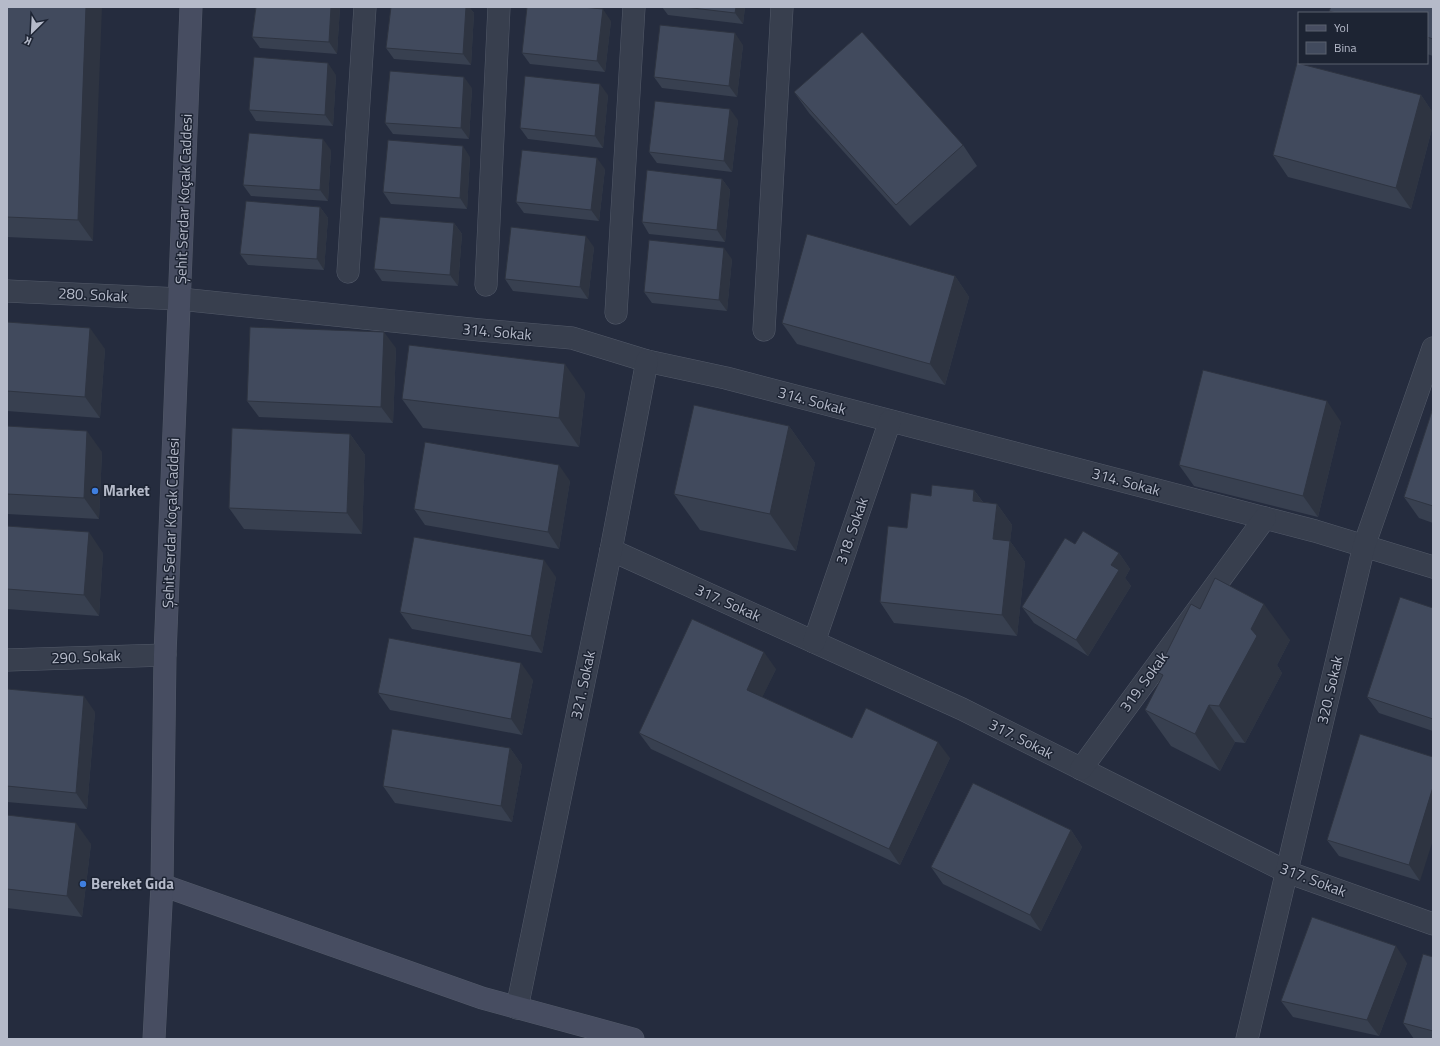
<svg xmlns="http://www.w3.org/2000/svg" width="1440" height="1046" viewBox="0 0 1440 1046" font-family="'Titillium Web',sans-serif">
  <rect width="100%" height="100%" fill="#252c3e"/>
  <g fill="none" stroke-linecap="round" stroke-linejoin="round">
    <!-- street casing -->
    <g stroke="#535a69" stroke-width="23">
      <g id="street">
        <path d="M348,272L365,7"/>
        <path d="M486,285L499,7"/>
        <path d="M7,291L180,299L480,330L572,338L647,361L726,378L1315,531L1433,567"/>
        <path d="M616,313L634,7"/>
        <path d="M764,330L782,7"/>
        <path d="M611,550L962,709L1287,872L1433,924"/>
        <path d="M814,642L890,421"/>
        <path d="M7,660L165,655"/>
        <path d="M1081,769L1265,518"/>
        <path d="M517,1008L611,550L647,361"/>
        <path d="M1247,1039L1364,546L1433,348"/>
      </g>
    </g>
    <!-- secondary casing -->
    <g stroke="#535a69" stroke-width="23">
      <g id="secondary">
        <path d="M162,885L482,998L633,1039"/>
        <path d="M154,1039L162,885L165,655L191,7"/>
      </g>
    </g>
    <!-- street -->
    <use href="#street" stroke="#383f4e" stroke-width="22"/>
    <!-- secondary -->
    <use href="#secondary" stroke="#474d61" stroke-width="22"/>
  </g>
  <!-- wall -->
  <g fill="#384050">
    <path d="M7,7L93,241L7,237Z"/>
    <path d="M256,7H340L337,54L260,48L252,37Z"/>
    <path d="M391,7H469L474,13L471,65L394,59L386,48Z"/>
    <path d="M662,7H745L743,24L668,15Z"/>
    <path d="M1433,7V56L1427,54V13H1331L1329,11Z"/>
    <path d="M611,21L605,72L530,64L522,53Z"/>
    <path d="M743,45L737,97L662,88L654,77Z"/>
    <path d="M336,75L333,126L256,121L249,110Z"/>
    <path d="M472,88L469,139L393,134L385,123Z"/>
    <path d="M794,92L963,145L977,166L910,226L809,113Z"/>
    <path d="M608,95L603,148L528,139L520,128Z"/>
    <path d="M1421,95L1433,113V125L1411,209L1288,177L1273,155Z"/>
    <path d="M738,120L732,172L657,163L649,152Z"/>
    <path d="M331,150L328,201L251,196L243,185Z"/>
    <path d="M470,157L467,209L391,204L383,192Z"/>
    <path d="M605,169L599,221L524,213L516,202Z"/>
    <path d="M722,179L730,190L725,242L649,234L642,222Z"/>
    <path d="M320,207L328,218L324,270L248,265L240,254Z"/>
    <path d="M454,223L462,234L458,286L382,281L374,269Z"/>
    <path d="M594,247L588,299L513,291L505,279Z"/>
    <path d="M732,259L727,311L652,303L644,292Z"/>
    <path d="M955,276L969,297L945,385L797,344L782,323Z"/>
    <path d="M7,322L105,349L100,418L7,411Z"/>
    <path d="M396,348L393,423L259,417L247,401Z"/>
    <path d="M585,393L579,447L423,428L402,399Z"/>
    <path d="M1433,408V523L1419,518L1404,497Z"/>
    <path d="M1341,422L1318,517L1194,486L1179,465Z"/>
    <path d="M7,426L102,452L99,519L7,514Z"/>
    <path d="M789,426L815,463L796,551L700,530L674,494Z"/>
    <path d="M350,434L365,455L362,534L244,529L229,508Z"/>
    <path d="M570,481L559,549L425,525L414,509Z"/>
    <path d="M974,490L983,502L997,504L1012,525L1010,541L1025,562L1017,636L894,623L880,602L931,496Z"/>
    <path d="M7,526L103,553L99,616L7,609Z"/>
    <path d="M1075,544L1119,553L1130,569L1125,578L1131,586L1088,656L1034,623L1022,607Z"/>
    <path d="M556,577L542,653L412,629L400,612Z"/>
    <path d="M1433,608V731L1379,713L1367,697Z"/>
    <path d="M1200,609L1290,640L1277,665L1282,673L1245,743L1235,742L1220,771L1171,746L1145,710L1161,679L1157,672Z"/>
    <path d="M776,669L762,697L852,738L950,758L900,865L651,749L639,733Z"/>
    <path d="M533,680L522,735L390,710L378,693Z"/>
    <path d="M7,689L95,712L87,809L7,802Z"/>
    <path d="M1360,734L1420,881L1339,856L1327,840Z"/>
    <path d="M510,748L522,765L512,822L395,803L383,786Z"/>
    <path d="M7,815L91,844L82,917L7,908Z"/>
    <path d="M1071,830L1082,847L1041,931L943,884L931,867Z"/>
    <path d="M1433,957V1039H1414L1403,1023Z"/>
    <path d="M1407,963L1379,1036L1293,1017L1281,1001Z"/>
  </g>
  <!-- shaded-wall -->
  <g fill="#2e3441">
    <path d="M86,7H102L93,241L78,220Z"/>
    <path d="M331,7H340L337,54L329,42Z"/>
    <path d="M466,7H469L474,13L471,65L463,54Z"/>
    <path d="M736,7H745L743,24L735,13Z"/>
    <path d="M603,9L611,21L605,72L597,61Z"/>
    <path d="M735,33L743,45L737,97L729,86Z"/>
    <path d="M328,63L336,75L333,126L325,115Z"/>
    <path d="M464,77L472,88L469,139L461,128Z"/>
    <path d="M600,84L608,95L603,148L595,136Z"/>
    <path d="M1421,95L1433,113V125L1411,209L1396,188Z"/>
    <path d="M730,109L738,120L732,172L724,161Z"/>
    <path d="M323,139L331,150L328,201L320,190Z"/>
    <path d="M463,146L470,157L467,209L460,198Z"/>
    <path d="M597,158L605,169L599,221L591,210Z"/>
    <path d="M722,179L730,190L725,242L717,230Z"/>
    <path d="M320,207L328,218L324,270L317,259Z"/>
    <path d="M454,223L462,234L458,286L450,275Z"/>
    <path d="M586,236L594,247L588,299L580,287Z"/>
    <path d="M724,248L732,259L727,311L719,300Z"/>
    <path d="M955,276L969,297L945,385L930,364Z"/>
    <path d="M90,328L105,349L100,418L85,397Z"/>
    <path d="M384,332L396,348L393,423L381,407Z"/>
    <path d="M565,364L585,393L579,447L559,418Z"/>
    <path d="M1327,401L1341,422L1318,517L1303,496Z"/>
    <path d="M789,426L815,463L796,551L770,514Z"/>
    <path d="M87,431L102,452L99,519L84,498Z"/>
    <path d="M350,434L365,455L362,534L347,513Z"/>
    <path d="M559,465L570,481L559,549L548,532Z"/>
    <path d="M974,490L989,511L973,501Z"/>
    <path d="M997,504L1012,525L1008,560L993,539Z"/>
    <path d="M89,532L103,553L99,616L84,595Z"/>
    <path d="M1010,541L1025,562L1017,636L1002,615Z"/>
    <path d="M1119,553L1130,569L1125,578L1131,586L1088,656L1076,640L1111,565Z"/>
    <path d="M544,560L556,577L542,653L531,636Z"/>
    <path d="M1264,604L1290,640L1277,665L1282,673L1245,743L1219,706L1251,629Z"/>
    <path d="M764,652L776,669L758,706L747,690Z"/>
    <path d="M521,663L533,680L522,735L511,719Z"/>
    <path d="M84,696L95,712L87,809L76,793Z"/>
    <path d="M1209,705L1235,742L1220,771L1195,734Z"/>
    <path d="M938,742L950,758L900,865L889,849Z"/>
    <path d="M510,748L522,765L512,822L501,806Z"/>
    <path d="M1433,787V840L1420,881L1409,865Z"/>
    <path d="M76,823L91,844L82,917L67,896Z"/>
    <path d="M1071,830L1082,847L1041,931L1030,915Z"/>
    <path d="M1396,946L1407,963L1379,1036L1367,1020Z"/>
  </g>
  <!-- building -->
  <g fill="#414a5d" stroke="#2e3441">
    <path d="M7,7H86L78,220L7,217Z"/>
    <path d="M256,7H331L329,42L252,37Z"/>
    <path d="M391,7H466L463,54L386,48Z"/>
    <path d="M527,7H582L603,9L597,61L522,53Z"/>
    <path d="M684,7H736L735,13Z"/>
    <path d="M1331,7H1433V39L1427,37V13H1336L1329,11Z"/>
    <path d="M660,25L735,33L729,86L654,77Z"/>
    <path d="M862,32L963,145L896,205L794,92Z"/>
    <path d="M254,57L328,63L325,115L249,110Z"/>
    <path d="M1297,63L1421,95L1396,188L1273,155Z"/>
    <path d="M390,71L464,77L461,128L385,123Z"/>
    <path d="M525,76L600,84L595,136L520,128Z"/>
    <path d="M655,101L730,109L724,161L649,152Z"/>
    <path d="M249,133L323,139L320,190L243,185Z"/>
    <path d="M388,140L463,146L460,198L383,192Z"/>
    <path d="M522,150L597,158L591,210L516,202Z"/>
    <path d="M647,170L722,179L717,230L642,222Z"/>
    <path d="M246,201L320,207L317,259L240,254Z"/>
    <path d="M380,217L454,223L450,275L374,269Z"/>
    <path d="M511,227L586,236L580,287L505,279Z"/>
    <path d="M807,234L955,276L930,364L782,323Z"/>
    <path d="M649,240L724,248L719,300L644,292Z"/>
    <path d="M7,322L90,328L85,397L7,391Z"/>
    <path d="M250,327L384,332L381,407L247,401Z"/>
    <path d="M409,345L565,364L559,418L402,399Z"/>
    <path d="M1203,370L1327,401L1303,496L1179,465Z"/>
    <path d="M694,405L789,426L770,514L674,494Z"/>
    <path d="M1433,408V506L1404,497Z"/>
    <path d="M7,426L87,431L84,498L7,494Z"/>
    <path d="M232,428L350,434L347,513L229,508Z"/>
    <path d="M425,442L559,465L548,532L414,509Z"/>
    <path d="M932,485L974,490L973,501L997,504L993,539L1010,541L1002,615L880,602L888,526L907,528L911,493L931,496Z"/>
    <path d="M7,526L89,532L84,595L7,589Z"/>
    <path d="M1083,531L1119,553L1111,565L1119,570L1076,640L1022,607L1065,538L1075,544Z"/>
    <path d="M414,537L544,560L531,636L400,612Z"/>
    <path d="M1215,578L1264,604L1251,629L1257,636L1219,706L1209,705L1195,734L1145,710L1163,675L1157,672L1191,604L1200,609Z"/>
    <path d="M1400,597L1433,608V719L1367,697Z"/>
    <path d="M692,619L764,652L747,690L852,738L866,708L938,742L889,849L639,733Z"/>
    <path d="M389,638L521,663L511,719L378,693Z"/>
    <path d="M7,689L84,696L76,793L7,786Z"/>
    <path d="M392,729L510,748L501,806L383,786Z"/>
    <path d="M1360,734L1433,757V787L1409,865L1327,840Z"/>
    <path d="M973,783L1071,830L1030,915L931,867Z"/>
    <path d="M7,815L76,823L67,896L7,889Z"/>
    <path d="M1312,917L1396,946L1367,1020L1281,1001Z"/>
    <path d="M1423,954L1433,957V1031L1403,1023Z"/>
  </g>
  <!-- markers -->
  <g fill="#3f7fe0" stroke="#1d2433" stroke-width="1.5">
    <circle cx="95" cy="491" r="4"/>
    <circle cx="83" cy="884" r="4"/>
  </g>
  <g text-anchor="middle" stroke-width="3" stroke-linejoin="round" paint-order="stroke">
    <!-- street labels -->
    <g font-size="15" fill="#b5bac9" stroke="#1d2433">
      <text transform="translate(184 199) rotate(-88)" y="5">Şehit Serdar Koçak Caddesi</text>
      <text transform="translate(93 295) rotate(3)" y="5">280. Sokak</text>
      <text transform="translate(497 332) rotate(5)" y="5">314. Sokak</text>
      <text transform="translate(812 401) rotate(15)" y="5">314. Sokak</text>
      <text transform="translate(1126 482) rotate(15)" y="5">314. Sokak</text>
      <text transform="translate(171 523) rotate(-88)" y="5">Şehit Serdar Koçak Caddesi</text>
      <text transform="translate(852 531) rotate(-71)" y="5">318. Sokak</text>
      <text transform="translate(728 603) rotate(24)" y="5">317. Sokak</text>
      <text transform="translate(86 657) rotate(-2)" y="5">290. Sokak</text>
      <text transform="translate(1144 682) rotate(-54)" y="5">319. Sokak</text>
      <text transform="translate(583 685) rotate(-78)" y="5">321. Sokak</text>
      <text transform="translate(1330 690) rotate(-77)" y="5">320. Sokak</text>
      <text transform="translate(1021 739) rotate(27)" y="5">317. Sokak</text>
      <text transform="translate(1313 880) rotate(21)" y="5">317. Sokak</text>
    </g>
    <!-- poi labels -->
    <g font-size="15" font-weight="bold" fill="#b5bac9" stroke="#1d2433" text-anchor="start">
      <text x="103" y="496">Market</text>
      <text x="91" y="889">Bereket Gıda</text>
    </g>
  </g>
  <!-- border -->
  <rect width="1440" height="1046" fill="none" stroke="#b5bac9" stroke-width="16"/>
  <!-- legend -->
  <rect x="1298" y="12" width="130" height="52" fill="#1d2433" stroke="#5a606f"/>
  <rect x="1306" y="25" width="20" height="6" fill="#474d61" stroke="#5a606f"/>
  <text x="1334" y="32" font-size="12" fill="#b5bac9">Yol</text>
  <rect x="1306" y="42" width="20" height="12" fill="#414a5d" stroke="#5a606f"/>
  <text x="1334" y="52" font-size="12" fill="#b5bac9">Bina</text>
  <!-- north arrow -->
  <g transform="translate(32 32) rotate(204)" stroke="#1d2433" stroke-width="3" paint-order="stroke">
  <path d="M0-3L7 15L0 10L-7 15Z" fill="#b5bac9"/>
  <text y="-6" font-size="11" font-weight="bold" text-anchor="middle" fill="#b5bac9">K</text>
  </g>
</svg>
